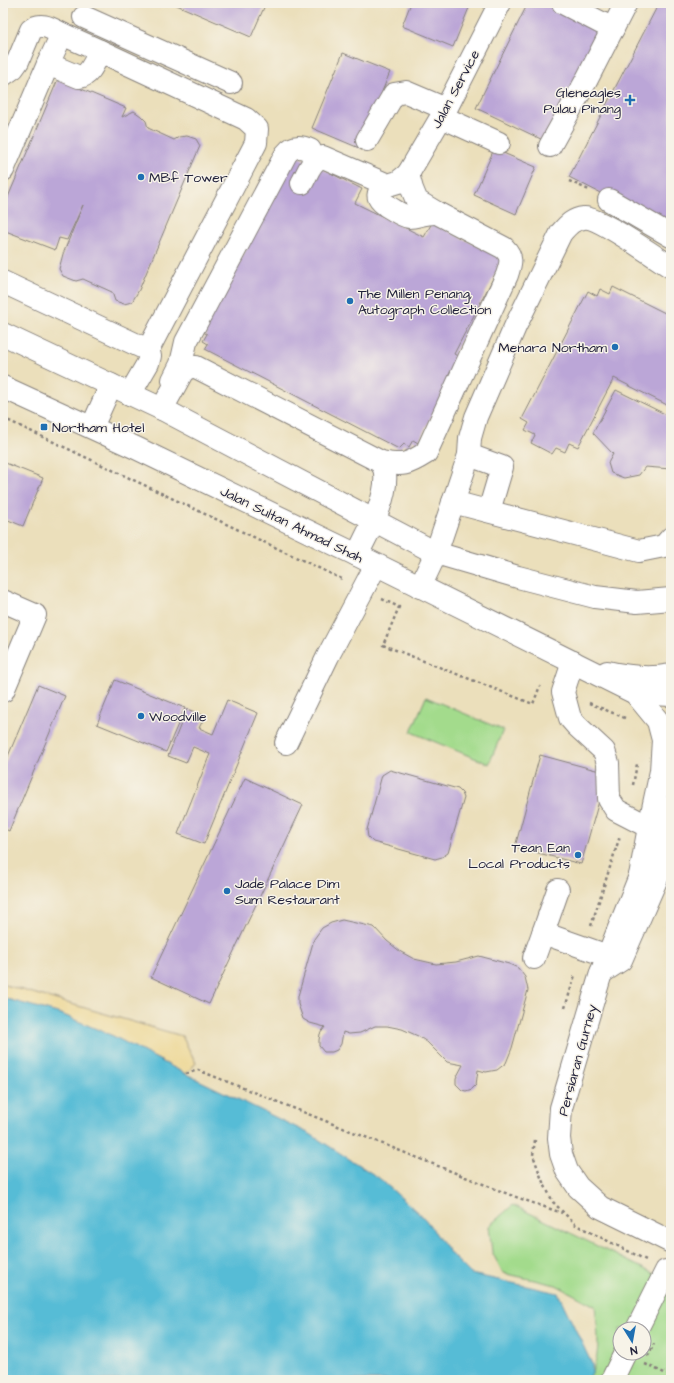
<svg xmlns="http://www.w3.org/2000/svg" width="674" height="1383" viewBox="0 0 674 1383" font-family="'Architects Daughter',sans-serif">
  <rect width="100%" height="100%" fill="#f7f3e8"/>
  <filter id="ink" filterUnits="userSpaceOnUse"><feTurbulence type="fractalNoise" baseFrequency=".025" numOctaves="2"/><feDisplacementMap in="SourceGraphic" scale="8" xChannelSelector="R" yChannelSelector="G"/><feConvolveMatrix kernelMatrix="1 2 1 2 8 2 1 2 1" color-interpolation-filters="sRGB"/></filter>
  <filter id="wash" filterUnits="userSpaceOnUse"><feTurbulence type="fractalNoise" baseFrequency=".012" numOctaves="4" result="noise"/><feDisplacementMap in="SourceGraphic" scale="16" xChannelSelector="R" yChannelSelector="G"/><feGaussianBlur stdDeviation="0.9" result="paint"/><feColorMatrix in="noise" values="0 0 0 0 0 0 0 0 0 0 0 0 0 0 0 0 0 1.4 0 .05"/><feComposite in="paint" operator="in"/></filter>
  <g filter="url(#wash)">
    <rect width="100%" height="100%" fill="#ebdfbb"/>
    <!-- green -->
    <g fill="#a3db8c" stroke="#627e64" fill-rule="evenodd">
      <path d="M426,697L503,730L489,764L411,732Z"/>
      <path d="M513,1205L671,1282V1380H588C602,1355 598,1333 595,1306L556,1285L503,1273L492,1252L489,1226ZM620,1329H644V1353H620Z"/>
    </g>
    <!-- sand -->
    <path fill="#eeda9e" stroke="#887e6c" d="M3,982L5,985L182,1036L196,1063L186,1074L113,1036L61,1014L3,998Z"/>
    <!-- water -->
    <path fill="#57bcd6" stroke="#3c6f88" d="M3,998L61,1014L113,1036L186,1074L310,1134L379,1178L425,1219L451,1254L471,1274L558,1293L592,1364V1373L587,1380H3Z"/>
    <g id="blocks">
      <!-- building -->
      <g fill="#bba6d7">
        <path d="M172,3H266L251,37Z"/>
        <path d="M411,3H471L453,47L402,26Z"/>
        <path d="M528,3H546L600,29L545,141L476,108Z"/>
        <path d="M659,3H671V229L569,177Z"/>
        <path d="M343,53L390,72L359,148L312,128Z"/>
        <path d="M58,79L126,108L122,117L134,111L141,116L146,121L148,128L174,140L179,137L187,136L196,139L200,146L139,290L132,302L124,304L115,301L112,292L83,279L76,281L63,276L59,269L63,254L83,205L67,240L59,238L55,250L3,230V209Z"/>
        <path d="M494,149L536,167L516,214L474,195Z"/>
        <path d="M295,155L362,189L355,203L424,237L432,223L503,259L454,354L461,358L418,443L413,440L409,447L404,444L399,449L205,349L208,344L203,341L207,334L203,332Z"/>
        <path d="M613,287L671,316V407L614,378L578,447L569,443L565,452L556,448L552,454L531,443L535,435L525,430L529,423L522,419L588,291L597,296L600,289L610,294Z"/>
        <path d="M616,390L671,417V469L645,467L639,475L624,478L611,473L608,463L613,454L593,433Z"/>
        <path d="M3,462L43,478L23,526L3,518Z"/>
        <path d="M115,680L185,708L166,752L97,724Z"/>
        <path d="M38,685L65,696L9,831L3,828V768Z"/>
        <path d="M227,700L258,713L204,844L178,834L210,754L193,747L186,763L168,756L187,709L205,716L199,728L213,734Z"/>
        <path d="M540,755L607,773L581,864L515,847Z"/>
        <path d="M390,770L458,789L462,793L464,798L448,853L442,857L435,859L373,842L368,837L367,830L382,775Z"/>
        <path d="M245,778L303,805L209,1004L151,977Z"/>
        <path d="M342,920L374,927L387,941L401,952L414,959L436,964L456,962L479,956L509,964L518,968L525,977L528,990L512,1048L506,1063L497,1070L486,1072L478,1070L476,1085L472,1089L466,1091L462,1090L456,1084V1078L463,1065L447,1062L427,1042L418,1036L402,1029L387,1026H375L360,1033L349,1034L343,1032L341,1044L337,1050L332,1052H324L319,1046V1040L320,1034L325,1027L310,1023L303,1019L298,1004V996L314,939L322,928L331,923Z"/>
      </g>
    </g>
  </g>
  <g filter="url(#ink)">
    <use href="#blocks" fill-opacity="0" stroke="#86807b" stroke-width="1"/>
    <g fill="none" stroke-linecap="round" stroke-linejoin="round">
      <!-- minor casing -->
      <g stroke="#86807b" stroke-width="24">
        <g id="minor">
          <path d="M563,3L613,29"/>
          <path d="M84,17L231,83"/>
          <path d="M48,64L62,34L100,51"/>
          <path d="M3,75L13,68L18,61L31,30C41,21 52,29 62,34"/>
          <path d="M442,117L499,143"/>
          <path d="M367,140L394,94L406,92L446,109"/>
          <path d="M550,146L586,81L626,3"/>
          <path d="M3,170L48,64L79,77C90,76 95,61 100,51L246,119L257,129L256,143L148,350L3,282"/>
          <path d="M302,183C308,173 311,159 323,157L388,185L398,182L408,174L446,109L500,3"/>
          <path d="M388,185C371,195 380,202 392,209C397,212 403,216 409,217C417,217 427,212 437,213"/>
          <path d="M609,200L671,236"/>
          <path d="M3,334L162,409L436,553L518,577L595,597L637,602L671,599"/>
          <path d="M173,380L181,364L186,342L286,154C293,145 301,146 310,150L314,161"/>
          <path d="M130,394L148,363L150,356L148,350"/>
          <path d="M162,409L183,371L190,367H196L381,462C403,466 407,465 426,453L507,275C511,263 513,257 504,248L437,213L417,201L412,189L408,174"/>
          <path d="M92,427L111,385"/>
          <path d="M469,455L502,467L489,511"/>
          <path d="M453,502L639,551L664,546L671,538"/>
          <path d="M357,555C368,532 388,499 385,473C385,469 382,465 381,462"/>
          <path d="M420,587L436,553L469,455L470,438L476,417L515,327L561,233C568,225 573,219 584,218C597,216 657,258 671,267"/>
          <path d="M3,601L35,615L3,691"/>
          <path d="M573,662L563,692L570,718L577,726L604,751L608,763L609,799L616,810L649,827"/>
          <path d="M635,693L671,695"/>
          <path d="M286,743L328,656L376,565"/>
          <path d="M543,933L558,890"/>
          <path d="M534,958L543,933L608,956"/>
          <path d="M601,973L621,960L671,846"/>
          <path d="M637,1329L666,1271"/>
          <path d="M612,1380L625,1353"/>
        </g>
      </g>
      <!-- major casing -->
      <g stroke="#86807b" stroke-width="24">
        <g id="major">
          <path d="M3,387L136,448L357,555L635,693L658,721L663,740L661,771L649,827L640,876"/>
          <path d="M607,672C628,677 650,679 671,675"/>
          <path d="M671,807L640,876L601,973L561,1108L559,1138L561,1154L567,1171L578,1187L600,1207L671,1242"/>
        </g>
      </g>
      <!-- path -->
      <g stroke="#86807b" stroke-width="2.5" stroke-dasharray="3 3" stroke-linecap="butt">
        <path d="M569,181L589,190"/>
        <path d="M3,418L344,580"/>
        <path d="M382,599L399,607L383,645L533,704L540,686"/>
        <path d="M589,703L625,718"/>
        <path d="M633,785L637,764"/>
        <path d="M591,926L620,836"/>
        <path d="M565,1008L575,975"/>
        <path d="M186,1074L198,1070L513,1196L562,1213"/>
        <path d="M535,1140L533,1155L542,1180L553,1202L576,1225L648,1261"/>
        <path d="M648,1356L654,1344"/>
        <path d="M645,1364L671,1376"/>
      </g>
      <!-- minor -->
      <use href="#minor" stroke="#fff" stroke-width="22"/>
      <!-- major -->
      <use href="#major" stroke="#fff" stroke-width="22"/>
    </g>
  </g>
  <!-- markers -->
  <g fill="#1f6fb2" stroke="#f7f3e8" stroke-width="1.5">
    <path d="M628 94h4v4h4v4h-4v4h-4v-4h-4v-4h4z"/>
    <circle cx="141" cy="177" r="4"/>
    <circle cx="350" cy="301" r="4"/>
    <circle cx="615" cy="347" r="4"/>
    <rect x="40" y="423" width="8" height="8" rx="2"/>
    <circle cx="141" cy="716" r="4"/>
    <circle cx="578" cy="855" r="4"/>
    <circle cx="227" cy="891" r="4"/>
  </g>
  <g text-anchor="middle" stroke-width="3" stroke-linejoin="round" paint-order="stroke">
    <!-- street labels -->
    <g font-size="14" fill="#22223b" stroke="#f7f3e8">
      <text transform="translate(455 89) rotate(-62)" y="5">Jalan Service</text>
      <text transform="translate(292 524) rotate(26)" y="5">Jalan Sultan Ahmad Shah</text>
      <text transform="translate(577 1060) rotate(-75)" y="5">Persiaran Gurney</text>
    </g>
    <!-- poi labels -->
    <g font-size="14" fill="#22223b" stroke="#f7f3e8" text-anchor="start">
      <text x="621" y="97" text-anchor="end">Gleneagles<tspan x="621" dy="16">Pulau Pinang</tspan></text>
      <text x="149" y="182">MBf Tower</text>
      <text x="358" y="298">The Millen Penang,<tspan x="358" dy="16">Autograph Collection</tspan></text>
      <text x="607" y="352" text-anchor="end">Menara Northam</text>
      <text x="52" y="432">Northam Hotel</text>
      <text x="149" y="721">Woodville</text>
      <text x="570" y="852" text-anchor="end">Tean Ean<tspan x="570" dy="16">Local Products</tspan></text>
      <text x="235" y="888">Jade Palace Dim<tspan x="235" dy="16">Sum Restaurant</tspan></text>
    </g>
  </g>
  <!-- margin -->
  <rect width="674" height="1383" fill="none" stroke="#f7f3e8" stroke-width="16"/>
  <!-- north arrow -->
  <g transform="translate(632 1341) rotate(169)"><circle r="19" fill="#f7f3e8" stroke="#a29fa3"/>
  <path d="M0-3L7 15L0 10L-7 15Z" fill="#1f6fb2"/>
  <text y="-6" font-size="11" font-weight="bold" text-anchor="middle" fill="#22223b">N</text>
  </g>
</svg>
